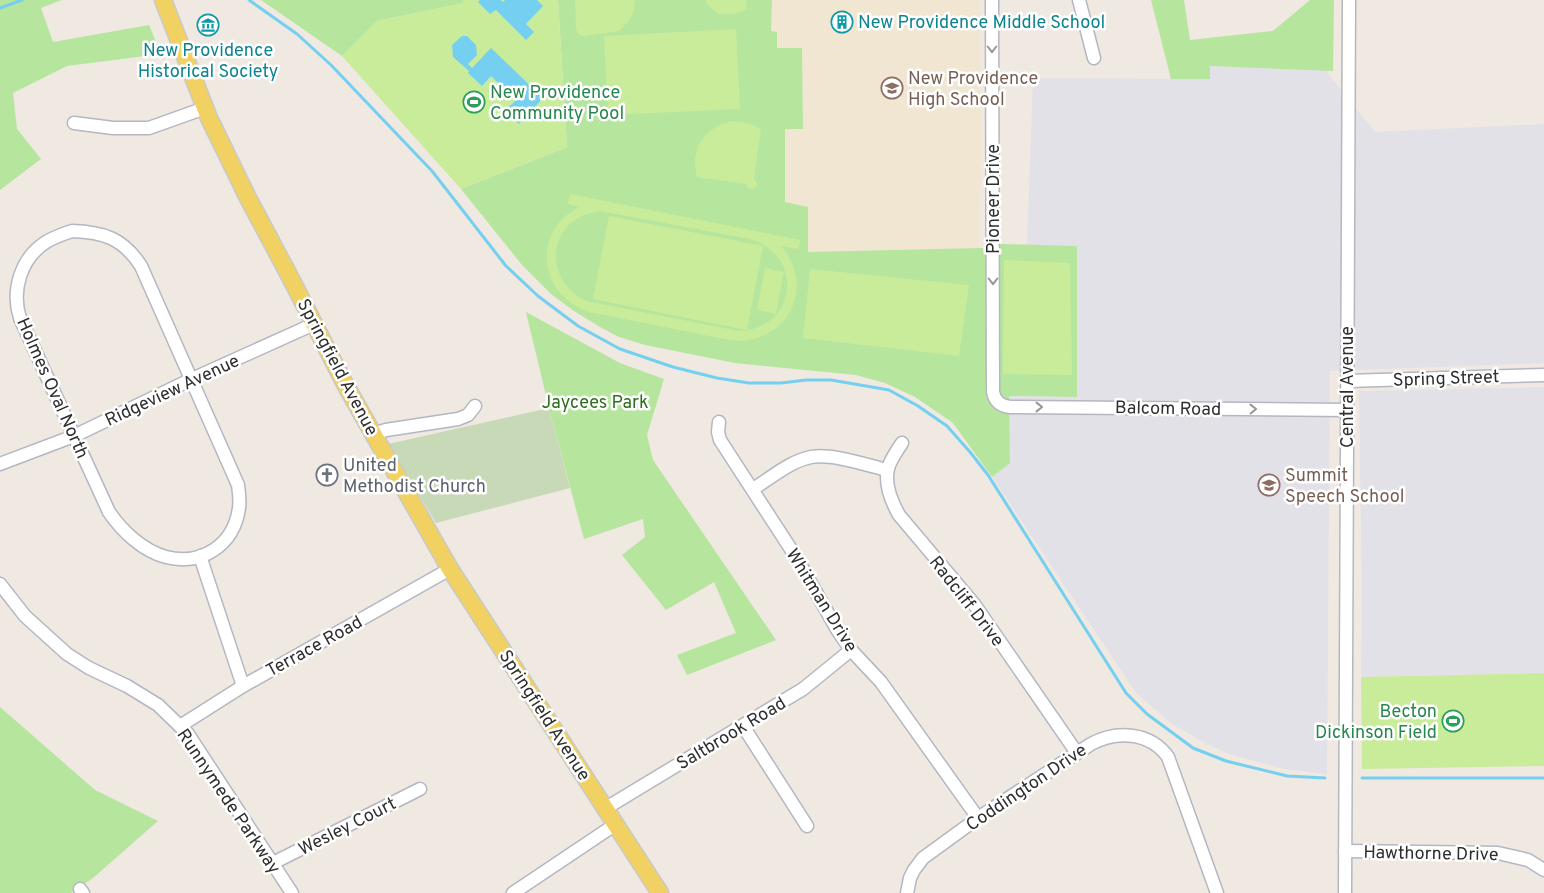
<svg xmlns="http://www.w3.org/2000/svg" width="1544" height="893" viewBox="0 0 1544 893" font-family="Overpass,sans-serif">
  <rect width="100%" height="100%" fill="#efe9e1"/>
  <!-- industrial -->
  <g fill="#e3e1e8">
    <path d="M1209,66L1325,70L1375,132L1544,124V363L1330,371L1327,774L1284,769L1231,755L1201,741L1172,724L1137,694L992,477L1010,463L1008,396L1077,397V246L1027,245L1033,78L1209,79Z"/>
    <path d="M1544,387V673L1361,677L1362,598L1359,391Z"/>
  </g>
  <!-- education -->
  <path fill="#f0e6d1" d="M772,0H980L981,151L979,248L808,252V207L785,203V129H803L802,48H777L771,32Z"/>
  <!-- green -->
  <g fill="#b6e59e">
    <path d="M0,0H62L41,8L53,42L149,25L161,54L67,66L13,93L17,129L41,159L0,190Z"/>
    <path d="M261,0H463L464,3L377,21L342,56Z"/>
    <path d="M558,0H772L771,31L777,32V48H802L803,129H785V202L808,207V252L982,248L1002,244L1077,246V397L1009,396L1010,463L992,477L953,423L915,397L885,383L856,375L735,363L645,345L619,337L600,327L574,311L551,294L522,265L461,189L567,147Z"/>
    <path d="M1151,0H1184L1190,40L1273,31L1310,0H1334L1333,71L1210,66V79H1171Z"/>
    <path d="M526,312L620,363L664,379L647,435L653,460L776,640L687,675L677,655L736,633L714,582L666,610L622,555L645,537L643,519L584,539L549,408Z"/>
    <path d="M0,707L95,790L158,821L93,878L71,893H0Z"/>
  </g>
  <!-- cemetery -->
  <path fill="#c8d9b8" d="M549,408L570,488L436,523L388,444Z"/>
  <!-- pitch -->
  <g fill="#c9ec9a" fill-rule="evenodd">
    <path d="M463,0H558L567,147L461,189L342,56L377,21L463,3Z"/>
    <path d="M575,0H635L633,13L628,22L619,31L584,36L578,34L576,29Z"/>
    <path d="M706,0H746L747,9L735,14H718L707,4Z"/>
    <path d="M736,29L740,109L608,115L604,36Z"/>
    <path d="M731,121L748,123L761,129L754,179L757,183V186L753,189L748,188L746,184L697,177C690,148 703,129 731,121Z"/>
    <path d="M570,194L800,240L799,249L781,246C818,288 785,348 729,340L589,312C538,295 531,230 580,207L568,204ZM600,211L750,239C805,255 797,329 739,331L586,301C540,277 548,218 600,211Z"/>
    <path d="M609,216L763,246L747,330L593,299Z"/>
    <path d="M1004,260L1070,263L1072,375L1003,374Z"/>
    <path d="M765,268L784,272L776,314L757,310Z"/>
    <path d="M810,269L969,285L959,356L803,338Z"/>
    <path d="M1544,673V766L1362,769L1361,677Z"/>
  </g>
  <!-- water -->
  <g fill="#75cff0">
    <path d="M480,0H501L503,2L505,0H537L543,6L526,24L534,32L526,40L496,10L490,14L478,2Z"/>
    <path d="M462,36H467L476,45L477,55L468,64L472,68L491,48L543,98L519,124L505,111L516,100L491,76L482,86L468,73L469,71L453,57L452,45Z"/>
  </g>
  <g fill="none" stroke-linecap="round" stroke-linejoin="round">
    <!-- stream -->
    <g stroke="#75cff0" stroke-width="3">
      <path d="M249,0L297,34L331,65L432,171L506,266L538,296L578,326L620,349L673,367L717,378L749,383H781L806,380H831L889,390L918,406L947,426L970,452L988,475L1126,693L1147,714L1193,748L1226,761L1287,776L1325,778"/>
      <path d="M0,8L22,0"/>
      <path d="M1362,778H1544"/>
    </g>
    <!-- minor casing -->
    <g stroke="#b4b7c1" stroke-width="15">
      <g id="minor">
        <path d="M992,0L993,392C995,402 1001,406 1010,407L1347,410"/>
        <path d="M1079,0L1094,58"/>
        <path d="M74,123L113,128H149L205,108"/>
        <path d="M72,231C103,232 123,238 141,266L238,485C239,492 240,501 239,508C234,545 202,566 166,557C143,551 122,531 109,512L20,318C11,290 21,258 46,242C54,237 63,234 72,231Z"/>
        <path d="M1347,381L1544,375"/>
        <path d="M719,422L718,432L720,440L796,557L838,631L851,650L881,682L978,818"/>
        <path d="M373,434L386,430L458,419L468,415L475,406"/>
        <path d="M902,443C898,449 894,455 891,461C882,478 890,499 899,515L974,604L1077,753"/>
        <path d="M0,464L74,436L192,379L314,324"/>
        <path d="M753,489C771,478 790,461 811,457C832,453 866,465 887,470"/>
        <path d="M200,556L243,686"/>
        <path d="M0,584L25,616L67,654L89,668L127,686L158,705L188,734L292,893"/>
        <path d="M180,726L243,686L450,569"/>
        <path d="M743,726L807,826"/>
        <path d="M606,808L803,689L851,650"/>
        <path d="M1345,851L1498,853L1528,860L1544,870"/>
        <path d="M273,863L420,789"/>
        <path d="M80,889L83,893"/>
        <path d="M513,893L616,824"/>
        <path d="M907,893L910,878L914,870L923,858L978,818L1091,744C1117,730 1150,732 1168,757L1217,893"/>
        <path d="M1345,893L1349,0"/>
      </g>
    </g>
    <!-- major casing -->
    <g stroke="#c9c9c9" stroke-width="19">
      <path id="major" d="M163,0L209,118L248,198L289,275L346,386L450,569L660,893"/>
    </g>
    <!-- minor -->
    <use href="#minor" stroke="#fff" stroke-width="12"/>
    <!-- major -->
    <use href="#major" stroke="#f2d163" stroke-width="16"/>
  </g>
  <!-- one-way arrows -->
  <defs><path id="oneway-chevron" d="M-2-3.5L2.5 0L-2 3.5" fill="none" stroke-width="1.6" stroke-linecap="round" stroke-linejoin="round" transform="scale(1.25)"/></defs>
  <g stroke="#969696">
    <use href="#oneway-chevron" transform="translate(992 49) rotate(90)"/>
    <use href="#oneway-chevron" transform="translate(993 281) rotate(90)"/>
    <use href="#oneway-chevron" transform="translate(1039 407)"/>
    <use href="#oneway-chevron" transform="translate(1253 409) rotate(-1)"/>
  </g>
  <!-- icons -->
  <defs>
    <g id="building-ring" transform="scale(1.125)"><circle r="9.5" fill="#fff" stroke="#0f9aa8" stroke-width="1.5"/><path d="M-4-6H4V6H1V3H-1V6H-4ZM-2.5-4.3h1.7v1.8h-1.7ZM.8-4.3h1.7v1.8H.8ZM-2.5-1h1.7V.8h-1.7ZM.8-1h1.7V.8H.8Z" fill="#0f9aa8"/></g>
    <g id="museum-ring" transform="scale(1.125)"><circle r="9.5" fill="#fff" stroke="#0f9aa8" stroke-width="1.5"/><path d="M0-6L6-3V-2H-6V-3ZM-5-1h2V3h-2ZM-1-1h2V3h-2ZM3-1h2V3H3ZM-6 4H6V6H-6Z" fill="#0f9aa8"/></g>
    <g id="school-ring" transform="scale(1.125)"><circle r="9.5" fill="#fff" stroke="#8d6e63" stroke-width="1.5"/><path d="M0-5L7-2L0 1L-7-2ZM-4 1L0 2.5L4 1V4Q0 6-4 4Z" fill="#8d6e63"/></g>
    <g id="stadium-ring" transform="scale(1.125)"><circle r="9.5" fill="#fff" stroke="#2e9e5b" stroke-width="1.5"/><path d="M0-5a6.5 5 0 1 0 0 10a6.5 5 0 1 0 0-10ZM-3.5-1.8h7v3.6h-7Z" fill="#2e9e5b"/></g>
    <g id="church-ring" transform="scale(1.125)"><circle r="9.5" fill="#fff" stroke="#6b7280" stroke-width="1.5"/><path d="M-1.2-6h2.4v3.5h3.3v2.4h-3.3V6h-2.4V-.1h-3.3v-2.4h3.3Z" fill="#6b7280"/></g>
  </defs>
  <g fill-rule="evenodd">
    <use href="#building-ring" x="842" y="22"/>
    <use href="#museum-ring" x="208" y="25"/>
    <use href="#school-ring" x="892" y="88"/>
    <use href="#stadium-ring" x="474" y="102"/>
    <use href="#church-ring" x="327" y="475"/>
    <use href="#school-ring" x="1269" y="485"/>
    <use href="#stadium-ring" x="1453" y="721"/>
  </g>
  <g text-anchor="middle" stroke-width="5" stroke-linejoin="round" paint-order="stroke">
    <!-- culture labels -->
    <g font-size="18" fill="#0d838f" stroke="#fff" text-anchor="start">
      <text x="858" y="28">New Providence Middle School</text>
      <text x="208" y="56" text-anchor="middle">New Providence<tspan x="208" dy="21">Historical Society</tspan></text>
    </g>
    <!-- education labels -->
    <g font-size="18" fill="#785e54" stroke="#fff" text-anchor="start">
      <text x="908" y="84">New Providence<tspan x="908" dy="21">High School</tspan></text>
      <text x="1285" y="481">Summit<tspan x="1285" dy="21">Speech School</tspan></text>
    </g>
    <!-- leisure labels -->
    <g font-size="18" fill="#27864d" stroke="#fff" text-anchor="start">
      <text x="490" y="98">New Providence<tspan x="490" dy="21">Community Pool</tspan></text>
      <text x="1437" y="717" text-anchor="end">Becton<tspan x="1437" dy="21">Dickinson Field</tspan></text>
    </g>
    <!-- street labels -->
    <g font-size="18" fill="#2e2e2e" stroke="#fff">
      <text transform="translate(993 199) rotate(-90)" y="6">Pioneer Drive</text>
      <text transform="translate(338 367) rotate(62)" y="6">Springfield Avenue</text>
      <text transform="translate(1446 378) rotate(-2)" y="6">Spring Street</text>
      <text transform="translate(1347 387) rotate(-90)" y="6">Central Avenue</text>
      <text transform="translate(53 388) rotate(66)" y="6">Holmes Oval North</text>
      <text transform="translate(172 390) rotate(-25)" y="6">Ridgeview Avenue</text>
      <text transform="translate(1168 408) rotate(1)" y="6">Balcom Road</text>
      <text transform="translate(822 600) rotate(58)" y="6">Whitman Drive</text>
      <text transform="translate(967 601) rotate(52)" y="6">Radcliff Drive</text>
      <text transform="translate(314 646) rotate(-29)" y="6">Terrace Road</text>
      <text transform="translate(545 715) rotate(57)" y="6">Springfield Avenue</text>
      <text transform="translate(731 733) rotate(-31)" y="6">Saltbrook Road</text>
      <text transform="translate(1026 787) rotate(-34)" y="6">Coddington Drive</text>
      <text transform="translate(229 801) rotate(56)" y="6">Runnymede Parkway</text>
      <text transform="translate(347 826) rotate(-27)" y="6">Wesley Court</text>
      <text transform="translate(1431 853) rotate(1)" y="6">Hawthorne Drive</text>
    </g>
    <!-- park labels -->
    <g font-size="18" fill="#2c6e1b" stroke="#fff">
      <text x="595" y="408">Jaycees Park</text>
    </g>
    <!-- worship labels -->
    <g font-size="18" fill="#5b616d" stroke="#fff" text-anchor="start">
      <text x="343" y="471">United<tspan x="343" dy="21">Methodist Church</tspan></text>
    </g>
  </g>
</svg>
